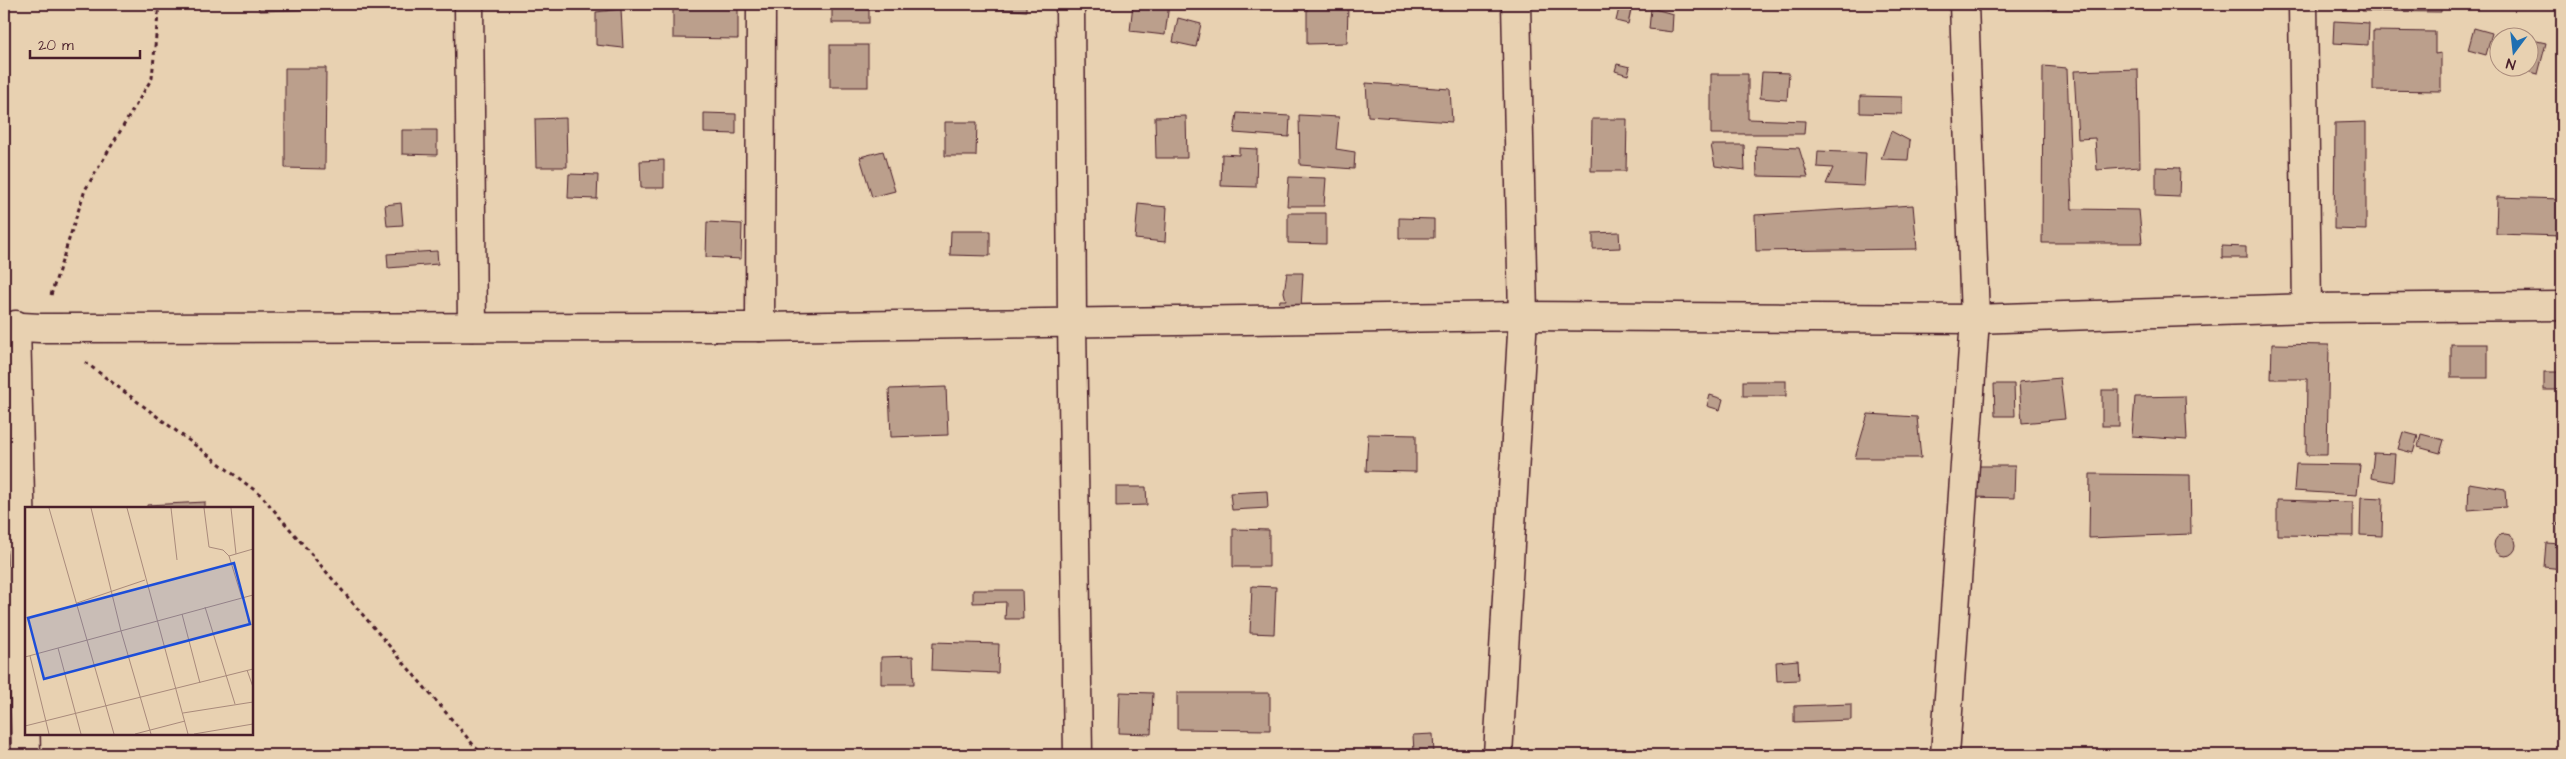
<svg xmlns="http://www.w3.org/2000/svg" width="2566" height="759" viewBox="0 0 2566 759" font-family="'Architects Daughter',sans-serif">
  <rect width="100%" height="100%" fill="#e8d1b1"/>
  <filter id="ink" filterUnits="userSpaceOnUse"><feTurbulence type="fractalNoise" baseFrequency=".02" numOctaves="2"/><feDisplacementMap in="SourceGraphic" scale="10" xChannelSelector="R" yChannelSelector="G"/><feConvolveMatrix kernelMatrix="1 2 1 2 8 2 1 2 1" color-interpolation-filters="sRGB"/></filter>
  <g filter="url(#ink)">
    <!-- building -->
    <g fill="#bb9f8c" stroke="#4a1f2b">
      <path d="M258,4H326V9L259,11Z"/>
      <path d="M673,4H738V39L673,38Z"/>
      <rect x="832" y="4" width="37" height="19"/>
      <path d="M984,4H1026V11L984,8Z"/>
      <path d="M1133,4H1169L1165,35L1130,31Z"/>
      <path d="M1307,4L1348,6L1347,43L1307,44Z"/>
      <path d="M1620,4L1632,5L1628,24L1616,21Z"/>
      <path d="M2029,4H2052L2050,9Z"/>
      <path d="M2362,4H2441V12L2362,11Z"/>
      <path d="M1651,8L1673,14L1672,32L1649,29Z"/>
      <path d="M621,9L623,48L596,45V12Z"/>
      <path d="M1178,18L1201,24L1196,47L1173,42Z"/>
      <path d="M2334,21L2369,23L2368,45L2333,43Z"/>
      <path d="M2474,28L2492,33L2486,55L2468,50Z"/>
      <path d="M2373,31L2435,32V54L2441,53V91L2373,90Z"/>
      <path d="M2528,39L2546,43L2538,74L2515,68H2528Z"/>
      <rect x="830" y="45" width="38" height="42"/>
      <path d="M2558,58H2562V97L2558,96Z"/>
      <path d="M1617,64L1630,67L1628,75L1615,71Z"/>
      <path d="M2043,66L2067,68L2072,209L2139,210L2142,243H2042Z"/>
      <path d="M285,68H326L325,169L285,168Z"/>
      <path d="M2138,69L2140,167L2097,170L2095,138L2078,139L2074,71Z"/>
      <path d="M1762,72L1789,73L1787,100L1760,98Z"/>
      <path d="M1711,74H1748V119L1805,121L1804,134H1711Z"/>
      <path d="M1366,83L1450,89L1452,122L1368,116Z"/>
      <path d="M1860,96L1902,97V114L1860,113Z"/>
      <path d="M704,113L736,114V134L704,133Z"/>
      <path d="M1237,113L1290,116L1289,137L1234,133Z"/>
      <path d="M1299,115L1339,117L1336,149L1355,152L1354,169L1300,165Z"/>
      <path d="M1186,116L1187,158H1156L1155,117Z"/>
      <path d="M566,118L567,167H536L535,119Z"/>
      <path d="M1592,119H1627L1626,171H1591Z"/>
      <path d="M945,122H977L976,156H945Z"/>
      <path d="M2366,122V230L2334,229L2335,123Z"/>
      <path d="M402,130H437V155L402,154Z"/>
      <path d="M1891,131L1910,141L1908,160L1881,159Z"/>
      <path d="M1711,145H1744L1745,170L1715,166Z"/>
      <path d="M1756,146L1799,148L1808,177L1757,176Z"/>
      <path d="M1239,148L1257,149L1256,187L1221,186L1222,154L1239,155Z"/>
      <path d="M883,151L895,191L872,197L860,157Z"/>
      <path d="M1818,151L1866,153L1864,186L1826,184L1833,168L1817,167Z"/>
      <path d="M664,160V188H641L640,161Z"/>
      <path d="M2156,167L2180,168L2179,197L2156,196Z"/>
      <path d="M569,174L598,175L597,199L568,198Z"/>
      <path d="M1289,177L1326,178L1324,206H1287Z"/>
      <path d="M2497,197L2562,199V236L2496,234Z"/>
      <path d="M401,203L403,225L387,226L385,205Z"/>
      <path d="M1138,204L1167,207L1165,242L1135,239Z"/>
      <path d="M1913,205L1917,249L1756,251L1755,215Z"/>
      <path d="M1288,213H1326V244L1288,243Z"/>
      <path d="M1399,218L1434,219V238H1399Z"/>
      <path d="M707,222L742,224L741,259L706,257Z"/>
      <path d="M951,231H990V256L950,255Z"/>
      <path d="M1619,232L1620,248L1593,249V233Z"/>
      <path d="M2222,246L2246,247V258H2222Z"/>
      <path d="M437,251L438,264L388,268L387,254Z"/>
      <path d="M1287,273H1303L1301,308L1279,307L1280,300H1286L1284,292Z"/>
      <path d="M2272,344L2329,345L2327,455H2306L2307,379H2271Z"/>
      <rect x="2451" y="344" width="37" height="34"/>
      <rect x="2544" y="372" width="18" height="18"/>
      <path d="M2060,378L2065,419L2022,423L2019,382Z"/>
      <rect x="1743" y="381" width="43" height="15"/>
      <path d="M1994,384H2014L2015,416H1995Z"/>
      <path d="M946,387L948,435L891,437L889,389Z"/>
      <rect x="2102" y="390" width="17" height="36"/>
      <path d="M1710,395L1723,399L1720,410L1707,406Z"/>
      <path d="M2185,396L2187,440L2132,436L2135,397Z"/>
      <path d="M1868,414L1917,417L1921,458H1855Z"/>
      <path d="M2403,432L2418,436L2413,453L2398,449Z"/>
      <path d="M1368,434L1416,435V472L1366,471Z"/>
      <path d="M2421,434L2444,440L2440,453L2418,447Z"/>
      <path d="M2374,453L2395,454L2393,482L2371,478Z"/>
      <path d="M2296,464L2360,465L2357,495L2294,491Z"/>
      <path d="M1973,466H2015L2014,498L1972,497Z"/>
      <path d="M2090,474L2190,475L2191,534L2089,538Z"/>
      <path d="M2469,483L2505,489L2506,507L2468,510Z"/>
      <path d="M1116,487H1146L1147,505L1116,506Z"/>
      <path d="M1267,491L1268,508L1232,510L1230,493Z"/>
      <path d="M2361,497L2383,498L2382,536L2360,535Z"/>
      <path d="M2277,500L2353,502V536L2277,535Z"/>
      <path d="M205,502V508H147V505Z"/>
      <path d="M2558,503H2562V537H2559Z"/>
      <path d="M1233,529L1269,530V567H1233Z"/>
      <circle cx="2505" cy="545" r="11"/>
      <path d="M2546,543L2562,544V569L2544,567Z"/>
      <path d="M1252,586L1276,587L1274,634L1250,633Z"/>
      <path d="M973,590H1022L1023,619H1005L1006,602L973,603Z"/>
      <path d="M933,642L999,644L998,673L932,670Z"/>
      <path d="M913,656L914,684H881V657Z"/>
      <path d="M1798,660L1799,680L1777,681L1776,662Z"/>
      <path d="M1120,692L1153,693L1151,734L1119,733Z"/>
      <path d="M1177,693H1270V730L1177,729Z"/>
      <path d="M1851,704V720L1794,722V706Z"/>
      <path d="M1433,734L1434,755H1353L1414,752L1413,735Z"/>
    </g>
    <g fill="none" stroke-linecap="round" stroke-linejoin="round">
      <!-- minor casing -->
      <g stroke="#4a1f2b" stroke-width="31">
        <g id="minor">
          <path d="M469,4L472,327"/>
          <path d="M1070,4L1072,322L1078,755"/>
          <path d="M2303,4L2307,308"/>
          <path d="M16,325L26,755"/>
          <path d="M4,326L40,328L760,327L1523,316L1975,319L2307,308L2562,306"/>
          <path d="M760,327L761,4"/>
          <path d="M1498,755L1523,316L1516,4"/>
          <path d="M1945,755L1975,319L1964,4"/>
        </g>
      </g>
      <!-- path -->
      <g stroke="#4a1f2b" stroke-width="3" stroke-dasharray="4 4" stroke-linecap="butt">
        <path d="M51,295L85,190L152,78L159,4"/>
        <path d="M85,362L261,495L482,755"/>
      </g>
      <!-- minor -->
      <use href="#minor" stroke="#e8d1b1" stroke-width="28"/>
    </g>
  </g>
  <!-- overview -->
  <g transform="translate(25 507)">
    <rect width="228" height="228" fill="#e8d1b1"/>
    <path fill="none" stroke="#a98a7b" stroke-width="1" d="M24,1L89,227M66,1L96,124L126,227M102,1L163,227M146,1L152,53M179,1L184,40L198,43L204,49M206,1L211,47M217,91L204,49L228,42M52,96L120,73M180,100L210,197M157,107L175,176M33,141L56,227M5,149L24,227M0,150L228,88M222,163L228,180M158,206L228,195M0,219L228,162M110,227L160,214M169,227L228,217"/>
    <path fill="#1d4ed8" fill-opacity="0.15" stroke="#1d4ed8" stroke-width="2.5" d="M209,56L225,117L19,172L3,111Z"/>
    <rect width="228" height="228" fill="none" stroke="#4a1f2b" stroke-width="2.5"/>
  </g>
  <!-- margin -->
  <rect width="2566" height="759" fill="none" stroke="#e8d1b1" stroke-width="20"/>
  <rect x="10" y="10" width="2546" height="739" fill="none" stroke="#4a1f2b" stroke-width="2" filter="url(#ink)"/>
  <!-- north arrow -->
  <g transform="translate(2514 52) rotate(195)"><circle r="24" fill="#e8d1b1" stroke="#a98a7b"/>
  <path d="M0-4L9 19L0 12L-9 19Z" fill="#1f6fb2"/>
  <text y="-8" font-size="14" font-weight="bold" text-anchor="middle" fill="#4a1f2b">N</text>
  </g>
  <!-- scale -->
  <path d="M30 50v8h110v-8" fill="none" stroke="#4a1f2b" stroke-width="2.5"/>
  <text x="38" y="50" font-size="15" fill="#4a1f2b" stroke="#e8d1b1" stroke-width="4" paint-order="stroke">20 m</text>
</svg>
